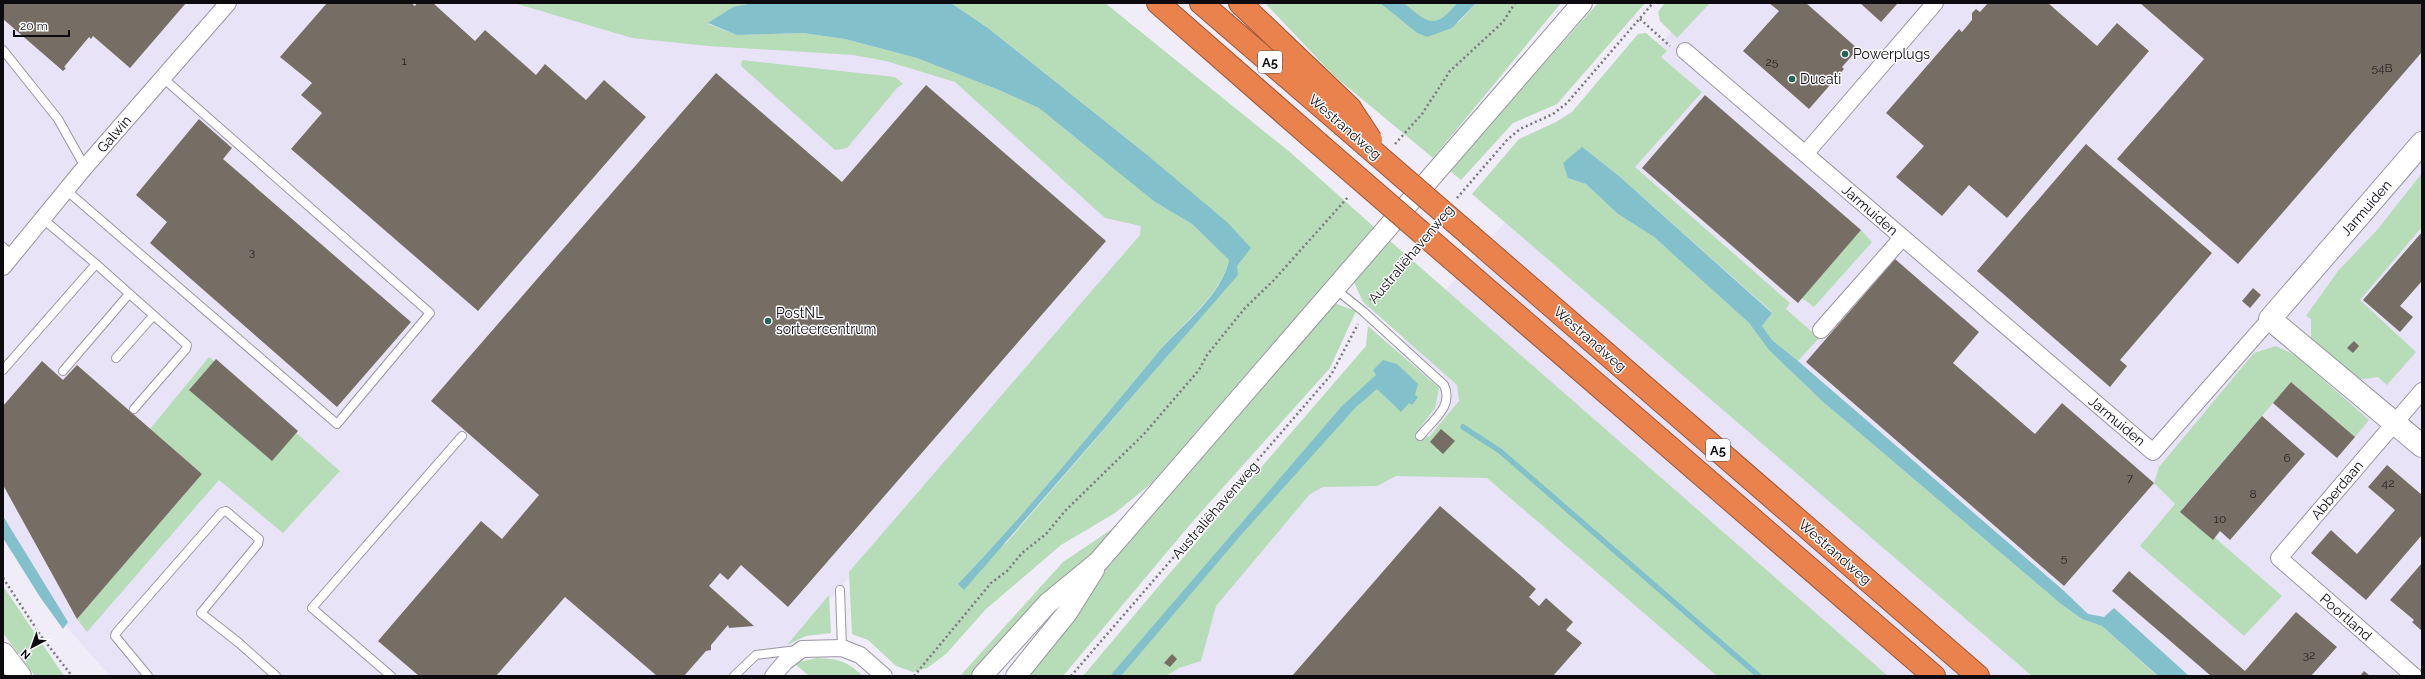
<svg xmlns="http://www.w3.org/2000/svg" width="2425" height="679" viewBox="0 0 2425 679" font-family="Raleway,sans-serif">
  <rect width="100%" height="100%" fill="#f0ecf8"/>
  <!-- built -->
  <g fill="#e9e3f7">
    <path d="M3,3H948L1162,215L764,676H110L51,609L3,522Z"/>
    <path d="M1696,3H2422V676H1110Z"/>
  </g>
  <!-- green -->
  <g fill="#b7dcb8">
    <path d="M514,3H753L733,7L708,24L737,35L803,33L845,39L917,58L999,90L1039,108L1086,146L1088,145L1155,202L1192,224L1229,260C1220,296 1184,322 1160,350C1094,429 1029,510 958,584L1007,542L1170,353L1237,266L1146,154L988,28L951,3H1105L1291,153L1374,227L1152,483L1115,513L1061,545L986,609L946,654L927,668L913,672L896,666L868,640L852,634L849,572L1140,235L1141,226L1105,218L955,82L886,61L853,55L708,46L632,38Z"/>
    <path d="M1265,3H1380L1417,33L1427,37L1459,22L1476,3H1561L1433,158L1332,74Z"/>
    <path d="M1404,3H1457C1434,30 1429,25 1404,3Z"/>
    <path d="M1598,3H1645L1557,104L1513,123L1461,180L1449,170Z"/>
    <path d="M1665,3H1710L1677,38L1660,21L1658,12Z"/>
    <path d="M1646,33L1667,51L1661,57L1702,92L1635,167L1790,303L1786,309L1819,338L1798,361L1772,340L1762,326L1772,312L1619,176L1582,148L1568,178L1586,184L1618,214L1654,237L1749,323L1769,350L1822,401L2061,604L2082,619L2102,626L2157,676H2032L1472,194L1519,139L1556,122L1572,112L1638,34Z"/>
    <path d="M742,60L895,77L903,84L897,88L847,148L835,150L741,66Z"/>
    <path d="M2422,173V227L2360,300L2416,352L2387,385L2378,377L2357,380L2311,342V319L2306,316L2338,271L2378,229Z"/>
    <path d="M1861,230L1872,242L1814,307L1802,298Z"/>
    <path d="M1389,240L1888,676H1717L1487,478L1396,476L1377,486L1323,487L1310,494L1216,606L1201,661L1179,668L1166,676H1083L1163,581L1366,346L1368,326L1439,388L1435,408L1418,430L1429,437L1459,401L1457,385L1363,302L1354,282Z"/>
    <path d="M1334,303L1356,311L1330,368L1193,521L1063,676H1015Z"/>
    <path d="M2276,346L2295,355L2369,420L2355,437L2291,382L2182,509L2282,596L2244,636L2140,546L2175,504L2154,483L2159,467L2254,353Z"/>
    <path d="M209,357L340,471L283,533L219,480L87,632L77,619L202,474L150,429Z"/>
    <path d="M1124,521L976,676H960L1063,562Z"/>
    <path d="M3,586L64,676H35L3,633Z"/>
    <path d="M829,595L831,633L806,636L787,645Z"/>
    <path d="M817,658C840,659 846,661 863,676H809L794,663Z"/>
  </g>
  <!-- water -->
  <g fill="#82c0cb">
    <path d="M753,3H951L988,28L1146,154L1228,223L1251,248L1237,266L1238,275L964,590L958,584C1029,510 1094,429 1160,350C1184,323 1221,296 1229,260L1192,224L1155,202L1039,108L999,90L917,58L845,39L803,33L737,35L708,23L733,7Z"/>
    <path d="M1380,3H1404C1429,24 1434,30 1457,3H1476L1452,28L1427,37L1417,33Z"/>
    <path d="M1582,147L1619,176L1772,313L1762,326L1772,340L1798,361L2063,590L2088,614L2104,617L2114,608L2189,676H2158L2102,626L2082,619L2061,604L1822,401L1769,350L1749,323L1654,237L1618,214L1586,184L1568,178L1563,163Z"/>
    <path d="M1383,360L1397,364L1418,384L1415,395L1418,397L1412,405L1409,403L1401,412L1377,389L1356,407L1241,535L1121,676H1110L1342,406L1376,375L1373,370Z"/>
    <path d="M3,516L68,622L63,629L40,597L3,538Z"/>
  </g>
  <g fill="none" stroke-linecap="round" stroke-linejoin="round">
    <!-- stream -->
    <path stroke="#82c0cb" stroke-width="5.5" d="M1463,427L1500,451L1759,676"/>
  </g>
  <!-- building -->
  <g fill="#766e65">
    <path d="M3,3H186L130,68L93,36L91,39L89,37L64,67L66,68L63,71L3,19Z"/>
    <path d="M327,3H411L415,6L417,3H433L475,41L485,30L536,75L545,64L586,100L604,80L646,117L478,311L291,149L322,113L301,95L312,83L280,57Z"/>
    <path d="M1769,3H1806L1858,49L1842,67L1844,69L1809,109L1743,51L1779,11Z"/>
    <path d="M1860,3H1898L1881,22Z"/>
    <path d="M1988,3H2048L2097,46L2117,23L2149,51L2007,218L1969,185L1942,216L1896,177L1924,146L1886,113L1959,29L1962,32L1972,20V13L1976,9L1980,12Z"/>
    <path d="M2140,3H2422V52L2238,264L2117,159L2204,59Z"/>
    <path d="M716,73L842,182L926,85L1106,241L788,607L741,565L728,580L720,573L709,586L754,626L729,628L728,625L711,645V650L706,651L684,676H657L565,597L496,676H419L378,641L481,521L502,539L539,495L431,401Z"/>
    <path d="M1705,95L1861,230L1798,303L1642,168Z"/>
    <path d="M199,119L232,148L223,159L411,322L337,407L150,243L167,222L136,195Z"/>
    <path d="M2086,144L2212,253L2120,360L2127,366L2110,387L1977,271Z"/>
    <path d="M2422,232V281L2400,306L2413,317L2400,332L2363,300Z"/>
    <path d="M1895,259L1979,332L1953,363L2035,434L2062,403L2154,483L2064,586L1806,362Z"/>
    <path d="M2253,288L2261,295L2250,308L2242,301Z"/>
    <path d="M2354,341L2359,346L2353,353L2347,348Z"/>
    <path d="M216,359L298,431L272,461L189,390Z"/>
    <path d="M42,361L63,380L77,365L202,474L77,619L3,485V406Z"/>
    <path d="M2291,382L2355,437L2337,458L2273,403Z"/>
    <path d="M2262,416L2305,454L2230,540L2220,531L2213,540L2180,512Z"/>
    <path d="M1441,429L1455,441L1443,454L1430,442Z"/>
    <path d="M2387,465L2422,495V535L2366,600L2311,553L2331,530L2357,554L2395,510L2368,487Z"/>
    <path d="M1440,506L1536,589L1529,597L1539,606L1546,598L1573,622L1566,630L1582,643L1553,676H1292Z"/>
    <path d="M2422,563V631L2412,622L2414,620L2390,600Z"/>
    <path d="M2129,571L2245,671L2296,612L2337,647L2311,676H2211L2112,591Z"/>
    <path d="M1172,654L1177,659L1170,667L1164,663Z"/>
    <path d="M2364,671L2370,676H2360Z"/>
  </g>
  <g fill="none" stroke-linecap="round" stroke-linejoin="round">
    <!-- service casing -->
    <g stroke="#9995a1" stroke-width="10">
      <g id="service">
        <path d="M3,50L58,119L85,167"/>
        <path d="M66,190L337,424L430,313L163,78"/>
        <path d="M3,247L13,256"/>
        <path d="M96,264L187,345L186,349L134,409"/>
        <path d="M1334,288L1364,312L1444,385C1454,406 1433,420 1420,436"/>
        <path d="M116,358L153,316"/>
        <path d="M3,370L96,264L43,219"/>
        <path d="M63,371L129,294"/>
        <path d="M840,590L842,648"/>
        <path d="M148,676L115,636L116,633L222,512L226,511L259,539L258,544L201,613L239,643L276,676"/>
        <path d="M391,676L312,608L462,436"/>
        <path d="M734,676L756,655L797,650"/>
      </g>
    </g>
    <!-- minor casing -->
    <g stroke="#9995a1" stroke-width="18">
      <g id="minor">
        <path d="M1685,51L2153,452L2270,319"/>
        <path d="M1806,153L1935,3"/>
        <path d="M3,267L85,167L228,3"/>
        <path d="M1821,330L1902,238"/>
        <path d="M773,676L785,662L802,649L842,648L860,655L884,676"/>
        <path d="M2414,676L2279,558L2422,391"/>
      </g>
    </g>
    <!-- tertiary casing -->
    <g stroke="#9995a1" stroke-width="22">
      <g id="tertiary">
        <path d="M982,676L1048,603L1098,562L1582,3"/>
        <path d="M1016,676L1067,613L1094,570"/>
      </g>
    </g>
    <!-- secondary casing -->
    <g stroke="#9995a1" stroke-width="24">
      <g id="secondary">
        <path d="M2422,143L2270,319L2422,446"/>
        <path d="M3,654L20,676"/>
      </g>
    </g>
    <!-- motorway casing -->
    <g stroke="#9d5837" stroke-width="24">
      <g id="motorway">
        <path d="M1158,3L1318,143"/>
        <path d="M1201,3L1338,121"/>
        <path d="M1240,3L1350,108"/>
        <path d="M1472,237L1978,676"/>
        <path d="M1452,259L1934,676"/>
      </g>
    </g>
    <!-- path -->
    <g stroke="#7a777f" stroke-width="2.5" stroke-dasharray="2 3" stroke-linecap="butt">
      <path d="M1640,19L1670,46"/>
      <path d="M1395,144L1422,114L1450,71L1503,22L1515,3"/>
      <path d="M1457,198L1507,140L1520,129L1553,114L1567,103L1653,3"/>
      <path d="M1370,300L1412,250"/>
      <path d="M3,578L41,636L72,676"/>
      <path d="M914,676L991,583L1007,571L1022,553L1046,534L1065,511L1144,434L1199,370L1207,355L1245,308L1273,281L1349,196"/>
      <path d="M1071,676L1331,375L1358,324"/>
    </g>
    <!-- service -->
    <use href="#service" stroke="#fff" stroke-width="8"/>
    <!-- minor -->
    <use href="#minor" stroke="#fff" stroke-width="16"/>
    <!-- tertiary -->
    <use href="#tertiary" stroke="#fff" stroke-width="20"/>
    <!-- secondary -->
    <use href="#secondary" stroke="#fff" stroke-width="22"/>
    <!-- motorway -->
    <use href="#motorway" stroke="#ea824d" stroke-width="22"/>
    <!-- motorway-bridge casing -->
    <g stroke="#9d5837" stroke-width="24" stroke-linecap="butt">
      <g id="motorway-bridge">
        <path d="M1350,108L1371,140"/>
        <path d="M1338,121L1472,237"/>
        <path d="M1318,143L1452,259"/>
      </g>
    </g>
    <!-- motorway-bridge -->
    <use href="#motorway-bridge" stroke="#ea824d" stroke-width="22"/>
  </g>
  <!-- markers -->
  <g fill="#246656" stroke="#fcfbfd" stroke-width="1.5">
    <circle cx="1845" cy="54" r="4"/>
    <circle cx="1792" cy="79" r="4"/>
    <circle cx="768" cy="321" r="4"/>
  </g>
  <g text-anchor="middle" stroke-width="3" stroke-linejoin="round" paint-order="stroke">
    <!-- number labels -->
    <g font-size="12" fill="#272424">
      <text x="404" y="65">1</text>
      <text x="1772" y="66">25</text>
      <text x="2382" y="72">54B</text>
      <text x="252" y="256">3</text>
      <text x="2287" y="462">6</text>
      <text x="2130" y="482">7</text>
      <text x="2388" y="487">42</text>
      <text x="2253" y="498">8</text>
      <text x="2220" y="523">10</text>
      <text x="2064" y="562">5</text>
      <text x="2309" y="659">32</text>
    </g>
    <!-- shield labels -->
    <g fill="#fcfbfd" stroke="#555356" stroke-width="1">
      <rect x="1258" y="51" width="24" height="22" rx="3"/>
      <rect x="1706" y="439" width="24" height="22" rx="3"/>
    </g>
    <g font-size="13" font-weight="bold" fill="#0d0b0f">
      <text x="1270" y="67">A5</text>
      <text x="1718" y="455">A5</text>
    </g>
    <!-- poi labels -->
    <g font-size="14" fill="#0d0b0f" stroke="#fcfbfd" text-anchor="start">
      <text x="1853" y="59">Powerplugs</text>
      <text x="1800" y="84">Ducati</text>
      <text x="776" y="318">PostNL<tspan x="776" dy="16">sorteercentrum</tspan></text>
    </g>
    <!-- street labels -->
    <g font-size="14" fill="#0d0b0f" stroke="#fcfbfd">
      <text transform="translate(1345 127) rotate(41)" y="5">Westrandweg</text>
      <text transform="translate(114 134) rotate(-49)" y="5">Galwin</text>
      <text transform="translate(2366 208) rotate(-49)" y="5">Jarmuiden</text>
      <text transform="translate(1870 210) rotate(41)" y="5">Jarmuiden</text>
      <text transform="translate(1411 254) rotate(-50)" y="5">Australiëhavenweg</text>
      <text transform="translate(1590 339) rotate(41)" y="5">Westrandweg</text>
      <text transform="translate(2117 421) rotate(40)" y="5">Jarmuiden</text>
      <text transform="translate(2337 490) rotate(-50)" y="5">Abberdaan</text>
      <text transform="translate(1215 510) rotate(-49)" y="5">Australiëhavenweg</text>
      <text transform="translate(1835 552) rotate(41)" y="5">Westrandweg</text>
      <text transform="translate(2346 617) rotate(41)" y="5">Poortland</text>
    </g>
  </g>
  <!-- border -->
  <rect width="2425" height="679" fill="none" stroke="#0d0b0f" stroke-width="8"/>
  <!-- north arrow -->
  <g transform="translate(32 647) rotate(221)" stroke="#fcfbfd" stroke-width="3" paint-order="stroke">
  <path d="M0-3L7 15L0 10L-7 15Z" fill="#0d0b0f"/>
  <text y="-6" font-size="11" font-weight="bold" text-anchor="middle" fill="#0d0b0f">N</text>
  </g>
  <!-- scale -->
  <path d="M14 30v6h55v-6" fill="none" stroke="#0d0b0f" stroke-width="2"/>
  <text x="20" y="30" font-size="12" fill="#0d0b0f" stroke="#fcfbfd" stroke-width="3" paint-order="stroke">20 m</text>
</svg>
